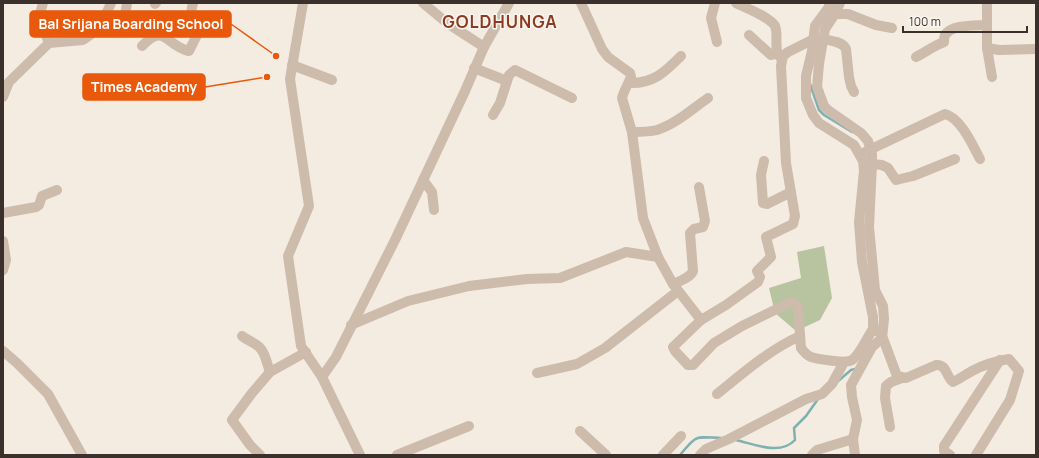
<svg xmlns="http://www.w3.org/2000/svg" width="1039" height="458" viewBox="0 0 1039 458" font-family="Manrope,sans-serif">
  <rect width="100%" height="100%" fill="#f4ebe1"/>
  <!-- green -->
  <path fill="#b8c4a0" d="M824,246L832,298L820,320L796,331L775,313L769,288L801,278L797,252Z"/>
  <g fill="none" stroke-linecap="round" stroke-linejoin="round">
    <!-- stream -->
    <g stroke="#7fb0b2" stroke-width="2.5">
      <path d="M810,84L819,110L824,115L852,132"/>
      <path d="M837,382L851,370L855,369"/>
      <path d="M736,440C754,444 780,456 795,440L794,428L806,416L818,399"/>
      <path d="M680,455C697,434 695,437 721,438"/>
    </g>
    <!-- minor -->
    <g stroke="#cdbbac" stroke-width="10">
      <path d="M303,3L290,79L309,206L288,256L301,346L322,377L360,455"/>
      <path d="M423,3L447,23L484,47"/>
      <path d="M581,3L602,49L608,57L630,73L631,77L624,92L622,98L632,132L643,218L658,257L673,284L701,320L726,305L758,282L760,277L757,271L771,257L766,237L793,224L795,216L786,163L781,66L783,56L788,52L814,39"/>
      <path d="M715,3L711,18L717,42"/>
      <path d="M736,3C746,8 770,17 775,26C779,35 773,50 780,57L783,56"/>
      <path d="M829,3V7L815,26L812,51L806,76V98L813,115L819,123L854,145L863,161L864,171L859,222L862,262L873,317V329L881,333L897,376L906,378L936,365C947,364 946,377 953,382C960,379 966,374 972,371C983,365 996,361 1009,359L1019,371L1010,400L976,455"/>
      <path d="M840,3L835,14L825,29L819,64L817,87L824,106L828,110L861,133L868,141L872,154V164L882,165L888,168L896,180L913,176L955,159"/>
      <path d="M987,3V48L992,77"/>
      <path d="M155,4L156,3"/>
      <path d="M835,14H848L876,25L892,28"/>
      <path d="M125,16L127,3"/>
      <path d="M749,35L771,55L777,53"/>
      <path d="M823,39C831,41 842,41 846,49L849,77L851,86L854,92"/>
      <path d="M49,43L83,40L100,28L111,3"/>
      <path d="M142,46C165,22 166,46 189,51L199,31V26C190,17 190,15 193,3"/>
      <path d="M987,48L999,50L1036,49"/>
      <path d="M916,57C926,52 933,46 944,42C944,40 944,37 945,35C952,24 976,26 987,25"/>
      <path d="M292,65L332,80"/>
      <path d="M474,68L507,81"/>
      <path d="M629,83C653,84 665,72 681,56"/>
      <path d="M3,97L9,82L49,43L39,17L43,3"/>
      <path d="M493,115L500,103L509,75L515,70L572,98"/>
      <path d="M632,132C641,132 649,132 657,130C676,124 692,109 708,98"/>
      <path d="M865,152L945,114C961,118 973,146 980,159"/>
      <path d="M764,161L761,175L763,203L767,204L791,192"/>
      <path d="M423,180L432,192L434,210"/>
      <path d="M3,213L36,207L39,205L42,196L57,190"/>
      <path d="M3,241L6,260L3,270"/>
      <path d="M673,284C680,281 690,278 693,271L690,233L694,229L703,227L705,221L699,187"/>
      <path d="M701,320L673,347L675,351L688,365H693L714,343L742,326L791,302L794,303L798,307L801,348C804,352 806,355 811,357C818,359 846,364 852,360C859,356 868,336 873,329"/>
      <path d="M351,325L408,301L469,286L527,279L560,278L626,252L658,257"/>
      <path d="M242,336C247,340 253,342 258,346C265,351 267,364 270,372"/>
      <path d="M3,351L17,363L48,394L82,455"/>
      <path d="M537,373L577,364L605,348L678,291"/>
      <path d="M322,377L336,357L395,240L465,91L484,47L509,3"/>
      <path d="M717,394C743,373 769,350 800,336"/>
      <path d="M890,427L885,398L886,386L891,382L902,378"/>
      <path d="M580,431L606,455"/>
      <path d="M260,455L250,445L232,420L252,393L270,372L306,352"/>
      <path d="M397,455L469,426"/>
      <path d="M663,455L681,436"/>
      <path d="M700,455L706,449L729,439L806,399L822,394L832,384L844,362"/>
      <path d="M812,455L817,450L853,439"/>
      <path d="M855,455L853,439L857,420L852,397L851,385L872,347L882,338L884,319L883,306L875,290L869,227L872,164"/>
      <path d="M950,455L944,451V446L1000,360"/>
    </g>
  </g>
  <g text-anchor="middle" stroke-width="3" stroke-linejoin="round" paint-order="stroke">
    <!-- district labels -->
    <g font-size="17" font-weight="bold" letter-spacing="1" fill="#8c3b22" stroke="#fbf5ee">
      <text x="500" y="28">GOLDHUNGA</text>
    </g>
  </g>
  <!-- callouts -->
  <path fill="none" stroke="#e8590c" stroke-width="1.5" d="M276 56L231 24M267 77L205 87"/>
  <g fill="#e8590c" stroke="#fbf5ee" stroke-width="1.5">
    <circle cx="276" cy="56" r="4"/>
    <circle cx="267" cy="77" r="4"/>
  </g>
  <g fill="#e8590c" stroke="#e8590c" stroke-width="1.5">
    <rect x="30" y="11" width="201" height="26" rx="4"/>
    <rect x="83" y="74" width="122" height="26" rx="4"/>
  </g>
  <g font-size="14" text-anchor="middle" font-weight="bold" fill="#fff">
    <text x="131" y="29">Bal Srijana Boarding School</text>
    <text x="144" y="92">Times Academy</text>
  </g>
  <!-- border -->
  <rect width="1039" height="458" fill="none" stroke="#3b302b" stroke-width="8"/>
  <!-- scale -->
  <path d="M903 26v6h124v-6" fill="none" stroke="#3b302b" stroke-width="2"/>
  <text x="909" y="26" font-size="12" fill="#3b302b" stroke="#fbf5ee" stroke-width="3" paint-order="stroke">100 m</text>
</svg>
